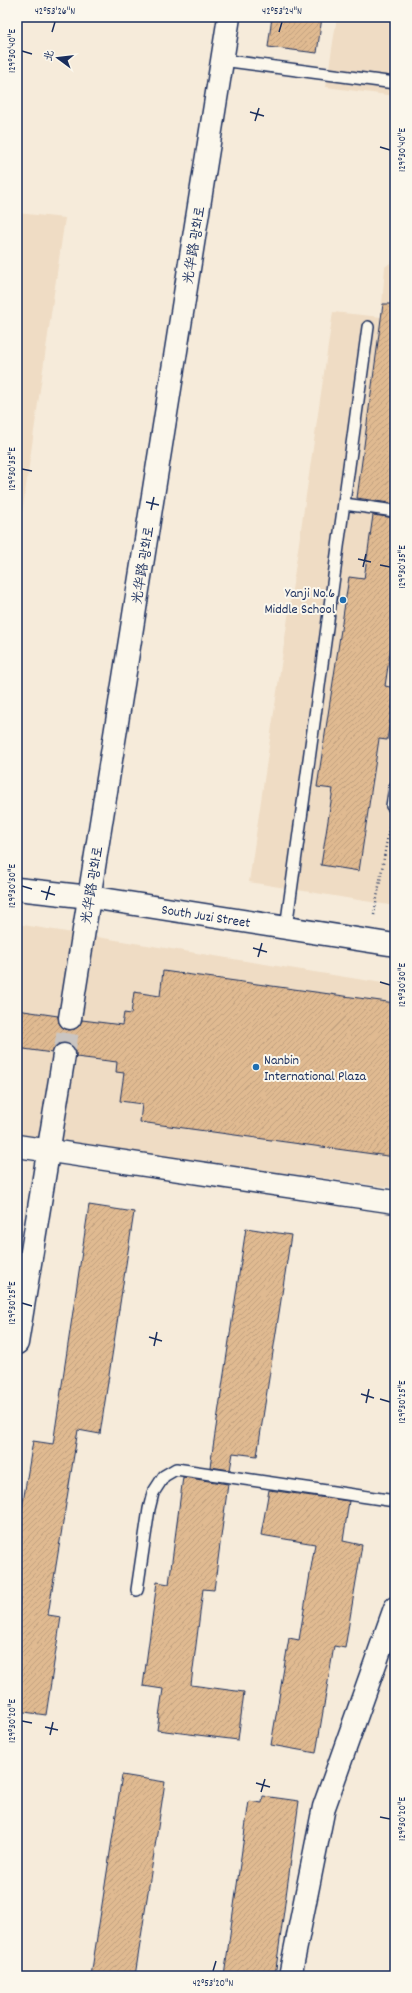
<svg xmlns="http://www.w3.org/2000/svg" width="412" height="1993" viewBox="0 0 412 1993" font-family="Dekko,'LXGW WenKai TC','Poor Story',sans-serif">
  <defs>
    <pattern id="building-hatch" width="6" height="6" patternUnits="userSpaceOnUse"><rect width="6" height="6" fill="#e0ba91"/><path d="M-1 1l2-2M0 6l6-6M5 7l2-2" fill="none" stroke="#c0a07f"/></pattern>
  </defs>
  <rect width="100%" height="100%" fill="#f6ebda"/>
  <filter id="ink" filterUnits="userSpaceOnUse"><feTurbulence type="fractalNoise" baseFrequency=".025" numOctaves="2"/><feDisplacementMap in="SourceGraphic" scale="8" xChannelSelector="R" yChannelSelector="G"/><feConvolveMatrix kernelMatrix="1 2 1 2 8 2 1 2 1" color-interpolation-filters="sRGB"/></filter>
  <g filter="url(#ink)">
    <!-- built -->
    <g fill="#efdcc4">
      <path d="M337,17H395V96L326,87Z"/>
      <path d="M17,213L65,218L17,548Z"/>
      <path d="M395,259V906L249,882L333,312L381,317L385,267Z"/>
      <path d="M17,924L395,985V1188L17,1136Z"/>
    </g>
    <!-- building -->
    <g fill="url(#building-hatch)" stroke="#1b2f5e">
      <path d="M272,17H322L317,53L268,47Z"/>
      <path d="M383,304H395V504L357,498Z"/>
      <path d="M373,515L395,518V620L385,686L395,688L387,740L379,739L359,871L321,865L333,789L317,787L349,577L364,579Z"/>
      <path d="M163,971L395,1003V1157L140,1122L142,1104L120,1101L124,1073L116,1072L117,1062L76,1057V1050L72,1046L66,1043H59L55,1047L52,1053L17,1048V1010L58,1016L59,1023L62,1027L68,1030L75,1029L79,1026L82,1020L122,1025L124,1013L131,1014L134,992L160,996Z"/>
      <path d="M89,1205L134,1212L100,1434L78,1430L48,1615L61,1617L46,1715L17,1711V1618L20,1595L17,1594V1539L33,1441L53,1444Z"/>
      <path d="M246,1228L291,1235L257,1456L233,1453L230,1470L210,1467Z"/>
      <path d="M183,1477L228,1484L214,1590L203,1589L191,1685L244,1692L238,1740L157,1730L163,1689L143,1686L157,1582L169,1584Z"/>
      <path d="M269,1490L349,1501L343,1541L362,1545L345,1648L334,1646L316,1753L271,1745L289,1638L299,1640L315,1544L261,1535Z"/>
      <path d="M122,1775L165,1782L135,1976H91Z"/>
      <path d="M263,1796L299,1801L275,1976H224L249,1801L262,1803Z"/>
    </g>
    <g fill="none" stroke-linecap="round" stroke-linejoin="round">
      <!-- tertiary-tunnel -->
      <path stroke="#cac5c1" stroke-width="22" stroke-dasharray="22 11" stroke-linecap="butt" d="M64,1055L70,1018"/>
      <!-- service casing -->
      <g stroke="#1b2f5e" stroke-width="14">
        <g id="service">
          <path d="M222,60L395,83"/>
          <path d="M344,504L395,511"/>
          <path d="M395,787L392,806H395"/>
          <path d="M286,928L368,327"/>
          <path d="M137,1590L149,1509L153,1493L164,1476L176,1469L395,1501"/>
        </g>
      </g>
      <!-- minor casing -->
      <g stroke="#1b2f5e" stroke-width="25">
        <path id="minor" d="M290,1976L324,1807L395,1608"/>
      </g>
      <!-- tertiary casing -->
      <g stroke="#1b2f5e" stroke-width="25">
        <g id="tertiary">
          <path d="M70,1018L229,17"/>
          <path d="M17,1343L64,1055"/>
        </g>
      </g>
      <!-- secondary casing -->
      <g stroke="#1b2f5e" stroke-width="25">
        <g id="secondary">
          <path id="s1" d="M17,889L90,897L395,945"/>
          <path d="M17,1146L395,1202"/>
        </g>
      </g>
      <!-- path -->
      <g stroke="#1b2f5e" stroke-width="2.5" stroke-dasharray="1 3" stroke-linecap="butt">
        <path d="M389,726L395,727"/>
        <path d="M374,915L390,823"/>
      </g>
      <!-- service -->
      <use href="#service" stroke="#fbf7ec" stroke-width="11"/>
      <!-- minor -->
      <use href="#minor" stroke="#fbf7ec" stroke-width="22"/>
      <!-- tertiary -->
      <use href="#tertiary" stroke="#fbf7ec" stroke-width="22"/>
      <!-- secondary -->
      <use href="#secondary" stroke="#fbf7ec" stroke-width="22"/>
    </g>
  </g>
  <!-- ticks -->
  <path fill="none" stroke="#1b2f5e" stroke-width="1.5" d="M52,32L55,22M279,32L282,22M22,51L32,54M250,112L264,116M255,121L259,108M380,147L390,150M22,469L32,471M146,502L159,505M151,510L154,497M358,559L371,562M380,565L390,567M363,567L366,554M22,886L32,889M41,891L55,895M46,900L50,886M253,948L267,952M258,957L262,943M380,982L390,985M22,1303L32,1306M149,1337L162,1341M154,1346L157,1332M361,1394L374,1398M380,1399L390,1402M366,1403L369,1389M22,1721L32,1723M45,1727L58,1730M50,1735L53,1722M256,1783L270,1787M261,1792L265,1779M380,1817L390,1819M213,1971L216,1961"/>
  <!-- markers -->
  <g fill="#1f6fb2" stroke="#fbf7ec" stroke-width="1.5">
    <circle cx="343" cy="600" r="4"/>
    <circle cx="256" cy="1067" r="4"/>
  </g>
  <g text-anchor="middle" stroke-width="4" stroke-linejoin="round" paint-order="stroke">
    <!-- street labels -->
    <g font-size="14" fill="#1b2f5e" stroke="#fbf7ec">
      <text transform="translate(193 245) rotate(-81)" y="5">光华路 광화로</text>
      <text transform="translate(142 565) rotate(-81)" y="5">光华路 광화로</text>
      <text transform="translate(91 885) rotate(-81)" y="5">光华路 광화로</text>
      <text dy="5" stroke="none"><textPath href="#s1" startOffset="191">South Juzi Street</textPath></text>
    </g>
    <!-- poi labels -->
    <g font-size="14" fill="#1b2f5e" stroke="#fbf7ec" text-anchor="end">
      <text x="335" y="597">Yanji No.6<tspan x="335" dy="16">Middle School</tspan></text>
      <text x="264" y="1064" text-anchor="start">Nanbin<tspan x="264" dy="16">International Plaza</tspan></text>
    </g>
  </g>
  <!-- margin -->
  <rect width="412" height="1993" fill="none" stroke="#fbf7ec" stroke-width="44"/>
  <!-- north arrow -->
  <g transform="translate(58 58) rotate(285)" stroke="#fbf7ec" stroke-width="3" paint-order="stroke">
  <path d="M0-3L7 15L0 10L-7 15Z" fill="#1b2f5e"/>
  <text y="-6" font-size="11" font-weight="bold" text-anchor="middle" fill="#1b2f5e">北</text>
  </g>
  <rect x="22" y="22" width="368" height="1949" fill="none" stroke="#1b2f5e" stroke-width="1.5"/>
  <g font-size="10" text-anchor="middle" fill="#1b2f5e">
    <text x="55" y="14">42°53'26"N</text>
    <text x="282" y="14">42°53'24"N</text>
    <text transform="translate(11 51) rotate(-90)" y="4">129°30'40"E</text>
    <text transform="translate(401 150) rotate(-90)" y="4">129°30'40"E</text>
    <text transform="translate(11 469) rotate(-90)" y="4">129°30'35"E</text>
    <text transform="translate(401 567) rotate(-90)" y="4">129°30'35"E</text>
    <text transform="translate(11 886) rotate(-90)" y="4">129°30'30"E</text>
    <text transform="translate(401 985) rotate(-90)" y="4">129°30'30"E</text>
    <text transform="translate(11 1303) rotate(-90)" y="4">129°30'25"E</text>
    <text transform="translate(401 1402) rotate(-90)" y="4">129°30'25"E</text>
    <text transform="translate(11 1721) rotate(-90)" y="4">129°30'20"E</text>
    <text transform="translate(401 1819) rotate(-90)" y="4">129°30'20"E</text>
    <text x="213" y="1986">42°53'20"N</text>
  </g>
</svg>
